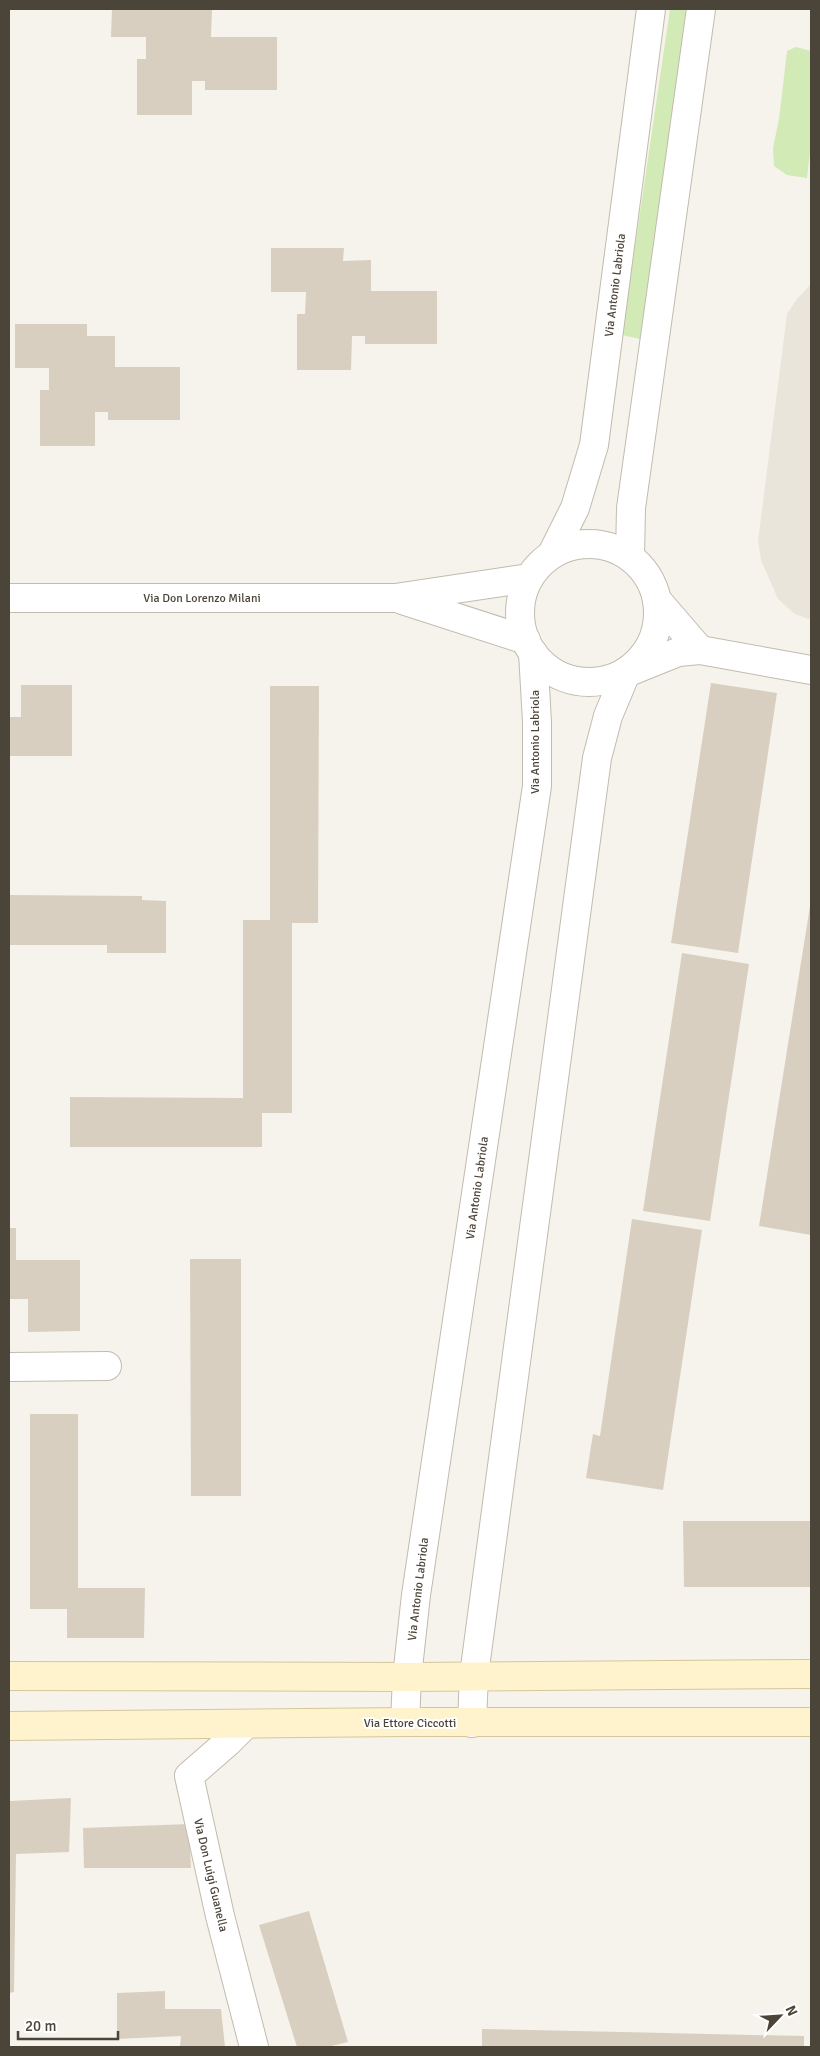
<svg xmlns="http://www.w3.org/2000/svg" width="820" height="2056" viewBox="0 0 820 2056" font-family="Signika,sans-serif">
  <rect width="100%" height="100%" fill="#f6f3ec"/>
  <!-- residential -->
  <path fill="#eae5da" d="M811,284V620L795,614L778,599L761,560L758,541L787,314L797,299Z"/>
  <!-- green -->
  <g fill="#d2eab5">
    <path d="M670,9H688L640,339L622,335Z"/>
    <path d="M796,47L811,51V143L807,178L787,175L774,166L773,148L779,119L787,51Z"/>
  </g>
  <!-- building -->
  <g fill="#d8cfc1">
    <path d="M112,9H212L211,37H277V90H205V81H192V115H137V59H146V37H111Z"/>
    <path d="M271,248H344L343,261L371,260V291H437V344H365V336H352L351,370H297V314H305L306,292H271Z"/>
    <path d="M15,324H87V336H115V367H180V420H108V412H95V446H40V390H49V368H15Z"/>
    <path d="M711,683L777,693L738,953L671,943Z"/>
    <path d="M21,685H72V756H9V717H21Z"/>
    <path d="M270,686H319L318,923H292V1113H262V1147H70V1097L243,1098V920H270Z"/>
    <path d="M9,895L142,896V900L166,901V953H107V945H9Z"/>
    <path d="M810,906H811V1235L759,1226Z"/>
    <path d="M682,953L749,964L710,1221L643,1211Z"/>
    <path d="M632,1219L702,1230L663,1490L586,1478L593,1434L600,1436Z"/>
    <path d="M9,1228H16V1260H80V1331L28,1332V1299H9Z"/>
    <path d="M190,1259H241V1496H191Z"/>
    <path d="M30,1414H78V1588H145L144,1638H67V1609H30Z"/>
    <path d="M683,1521H811V1587H684Z"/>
    <path d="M71,1798L69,1852L16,1854L14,1992L9,1993V1801Z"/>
    <path d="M189,1824L191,1868H84L83,1828Z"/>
    <path d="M309,1911L348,2042L327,2047H297L259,1925Z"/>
    <path d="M165,1991V2009H221L225,2047H180L181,2036L117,2039V1993Z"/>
    <path d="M482,2029L804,2036V2047H482Z"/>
  </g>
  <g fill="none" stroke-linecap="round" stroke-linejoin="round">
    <!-- street casing -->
    <g stroke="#c2bbae" stroke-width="30">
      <g id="street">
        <circle cx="589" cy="613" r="69"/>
        <path d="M552,554L575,508L594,445L651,9"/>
        <path d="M630,556L631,508L701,9"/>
        <path d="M9,598H395L529,578"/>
        <path d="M402,600L526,640"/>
        <path d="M657,600L700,650"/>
        <path d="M631,671L678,652L700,650L811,670"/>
        <path d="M9,1367L107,1366"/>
        <path d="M405,1722L407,1677L416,1595L537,786V722L533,653"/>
        <path d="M472,1723L474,1675L597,758L608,716L626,673"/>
        <path d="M246,1724L228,1742L189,1776L220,1916L254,2047"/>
      </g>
    </g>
    <!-- secondary casing -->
    <g stroke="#d6c79b" stroke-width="30">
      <g id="secondary">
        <path d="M9,1676L407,1677L811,1674"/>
        <path d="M9,1726L405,1722H811"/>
      </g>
    </g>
    <!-- street -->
    <use href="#street" stroke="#fff" stroke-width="28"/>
    <!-- secondary -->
    <use href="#secondary" stroke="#fff3cd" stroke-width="28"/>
  </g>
  <g text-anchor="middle" stroke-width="4" stroke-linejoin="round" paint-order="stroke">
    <!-- street labels -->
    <g font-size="12" fill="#4b4439" stroke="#fff">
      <text transform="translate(615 285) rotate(-83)" y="4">Via Antonio Labriola</text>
      <text x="202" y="602">Via Don Lorenzo Milani</text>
      <text transform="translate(535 742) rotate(-90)" y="4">Via Antonio Labriola</text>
      <text transform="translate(477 1188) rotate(-82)" y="4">Via Antonio Labriola</text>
      <text transform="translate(418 1589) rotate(-83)" y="4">Via Antonio Labriola</text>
      <text x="410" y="1727">Via Ettore Ciccotti</text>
      <text transform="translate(211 1875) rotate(77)" y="4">Via Don Luigi Guanella</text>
    </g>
  </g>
  <!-- border -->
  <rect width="820" height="2056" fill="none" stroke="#4b4439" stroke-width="20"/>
  <!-- north arrow -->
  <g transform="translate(780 2016) rotate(65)" stroke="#ffffff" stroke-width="4" paint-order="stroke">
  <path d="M0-4L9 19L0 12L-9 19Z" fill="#4b4439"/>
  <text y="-8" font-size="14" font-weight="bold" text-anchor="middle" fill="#4b4439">N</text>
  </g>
  <!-- scale -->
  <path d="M18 2031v8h100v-8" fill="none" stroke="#4b4439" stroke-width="2.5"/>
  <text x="25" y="2031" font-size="15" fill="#4b4439" stroke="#ffffff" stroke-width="4" paint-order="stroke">20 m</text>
</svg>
